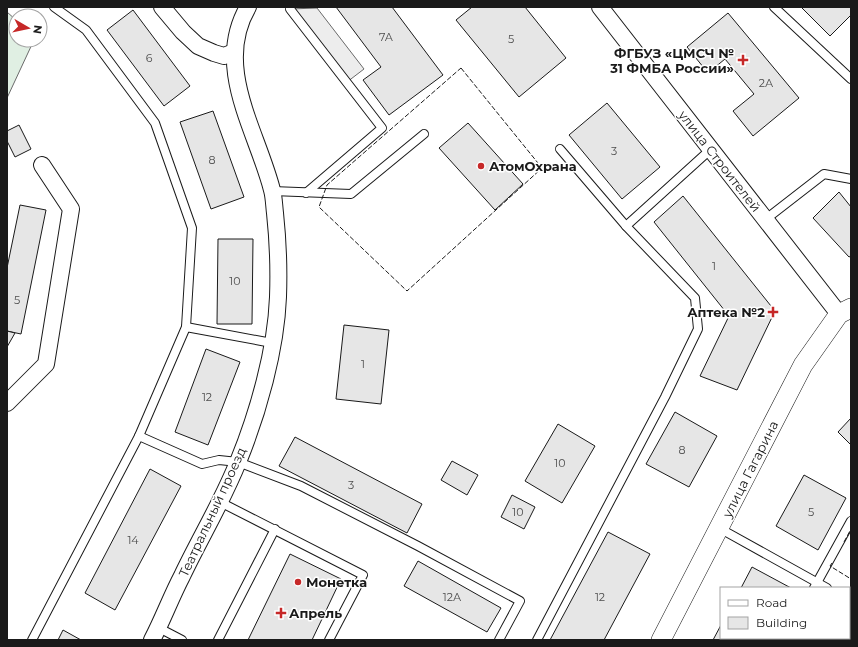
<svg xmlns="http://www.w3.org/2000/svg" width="858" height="647" viewBox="0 0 858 647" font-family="Montserrat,sans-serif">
  <rect width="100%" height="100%" fill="#fff"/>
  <!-- green -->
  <path fill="#e0efe3" stroke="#6a6a6a" d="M7,12L16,20V40H34L7,98Z"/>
  <!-- parking -->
  <path fill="#ededed" stroke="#6a6a6a" d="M317,8L364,69L347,82L290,9Z"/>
  <!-- building -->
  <g fill="#e6e6e6" stroke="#1a1a1a">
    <path d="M336,7H392L443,75L389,115L363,80L381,67Z"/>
    <path d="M472,7H525L566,58L519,97L456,20Z"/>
    <path d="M801,7H851V15L830,36Z"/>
    <path d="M133,10L190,86L164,106L107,30Z"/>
    <path d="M728,13L799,98L753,136L733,111L754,94L725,59L708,73L687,47Z"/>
    <path d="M607,103L660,167L622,199L569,135Z"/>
    <path d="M213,111L244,197L211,209L180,122Z"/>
    <path d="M468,123L523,184L495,210L439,148Z"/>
    <path d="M19,125L31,149L15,157L7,141V131Z"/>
    <path d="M839,192L851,207V256L849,257L813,218Z"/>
    <path d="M683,196L775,311L737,390L700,376L729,316L654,222Z"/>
    <path d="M20,205L46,210L21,334L7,331V268Z"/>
    <path d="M218,239H253L252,324H217Z"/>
    <path d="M344,325L389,330L381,404L336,399Z"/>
    <path d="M7,331L15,333L7,347Z"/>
    <path d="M206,349L240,362L208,445L175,432Z"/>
    <path d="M675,412L717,436L689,487L646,464Z"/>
    <path d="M851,418V445L838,432Z"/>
    <path d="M558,424L595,446L562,503L525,481Z"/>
    <path d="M295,437L422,504L407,533L279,466Z"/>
    <path d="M452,461L478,475L467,495L441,480Z"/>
    <path d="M150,469L181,486L115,610L85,593Z"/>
    <path d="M804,475L846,498L818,550L776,526Z"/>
    <path d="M512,495L535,507L524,529L501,517Z"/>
    <path d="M608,532L650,554L604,640H550Z"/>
    <path d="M290,554L341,579L312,640H248Z"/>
    <path d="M418,561L501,608L487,632L404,586Z"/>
    <path d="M752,567L791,588H741Z"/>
    <path d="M721,625V638H768L767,640H713Z"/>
    <path d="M63,630L81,640H58Z"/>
  </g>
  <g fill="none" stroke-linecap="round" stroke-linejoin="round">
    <!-- service casing -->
    <g stroke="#1a1a1a" stroke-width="10">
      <g id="service">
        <path d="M54,7L86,30L155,123L192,228L186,327"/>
        <path d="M774,7L851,79"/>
        <path d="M290,9L382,128L306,193"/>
        <path d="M560,149L626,226"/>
        <path d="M272,191L351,194L424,134"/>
        <path d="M766,219L824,174L851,179"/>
        <path d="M139,436L186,327L272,343"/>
        <path d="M220,502L363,575L329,640"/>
        <path d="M719,528L827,588"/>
        <path d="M814,588L851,521"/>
        <path d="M849,600L851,601"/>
        <path d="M159,628L182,640"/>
        <path d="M32,640L139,436L202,464L219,460L238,462L301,486L418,546L520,601L499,640"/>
        <path d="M218,640L275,529"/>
        <path d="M537,640L665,397L698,329L695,298L626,226L711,149"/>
        <path d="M785,640L786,638"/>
      </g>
    </g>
    <!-- minor casing -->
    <g stroke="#1a1a1a" stroke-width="18">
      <g id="minor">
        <path d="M162,7L183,32L198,46L214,53L224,56L234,52"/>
        <path d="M600,7L839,314"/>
        <path d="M7,403L46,364L71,209L42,165"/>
        <path d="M152,640C163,619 171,597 182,576C200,538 222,502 238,462C258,413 276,350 278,297C279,269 278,241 275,213C274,205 274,197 272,190C257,131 213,67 248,7"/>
      </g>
    </g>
    <!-- tertiary casing -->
    <g stroke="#1a1a1a" stroke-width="20">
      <path id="tertiary" d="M661,640L803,365L839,314L851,308"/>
    </g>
    <!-- service -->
    <use href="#service" stroke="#fff" stroke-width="8"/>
    <!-- minor -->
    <use href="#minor" stroke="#fff" stroke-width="16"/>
    <!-- tertiary -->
    <use href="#tertiary" stroke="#fff" stroke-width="19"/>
    <!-- fence -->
    <g stroke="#1a1a1a" stroke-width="1" stroke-dasharray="5 2" stroke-linecap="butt">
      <path d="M461,68L542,168L407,291L319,207L327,185Z"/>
      <path d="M844,542L851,529"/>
      <path d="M832,563L830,566L851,579"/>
    </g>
  </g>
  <!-- markers -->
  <g fill="#c62828" stroke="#fff" stroke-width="1.5">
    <path d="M741 54h4v4h4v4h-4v4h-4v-4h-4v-4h4z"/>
    <circle cx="481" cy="166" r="4"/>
    <path d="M771 306h4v4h4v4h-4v4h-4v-4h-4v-4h4z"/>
    <circle cx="298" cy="582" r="4"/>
    <path d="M279 607h4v4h4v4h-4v4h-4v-4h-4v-4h4z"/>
  </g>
  <g text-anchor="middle" stroke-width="3" stroke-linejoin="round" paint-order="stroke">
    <!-- number labels -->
    <g font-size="11" fill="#4d4d4d">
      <text x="386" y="41">7А</text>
      <text x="511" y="43">5</text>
      <text x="149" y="62">6</text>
      <text x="766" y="87">2А</text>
      <text x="614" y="155">3</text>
      <text x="212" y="164">8</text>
      <text x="714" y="270">1</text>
      <text x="235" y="285">10</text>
      <text x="17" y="304">5</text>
      <text x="363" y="368">1</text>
      <text x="207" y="401">12</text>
      <text x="682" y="454">8</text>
      <text x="560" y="467">10</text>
      <text x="351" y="489">3</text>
      <text x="518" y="516">10</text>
      <text x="811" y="516">5</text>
      <text x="133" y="544">14</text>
      <text x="452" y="601">12А</text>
      <text x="600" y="601">12</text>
    </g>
    <!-- poi labels -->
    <g font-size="13" font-weight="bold" fill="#1a1a1a" stroke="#fff" text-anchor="start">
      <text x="734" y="58" text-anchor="end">ФГБУЗ «ЦМСЧ №<tspan x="734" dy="15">31 ФМБА России»</tspan></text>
      <text x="489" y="171">АтомОхрана</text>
      <text x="765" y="317" text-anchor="end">Аптека №2</text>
      <text x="306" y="587">Монетка</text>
      <text x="289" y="618">Апрель</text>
    </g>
    <!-- street labels -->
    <g font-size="13" fill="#1a1a1a" stroke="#fff">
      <text transform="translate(720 161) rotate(52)" y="5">улица Строителей</text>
      <text transform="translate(750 469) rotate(-63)" y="5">улица Гагарина</text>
      <text transform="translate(212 512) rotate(-65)" y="5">Театральный проезд</text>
    </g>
  </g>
  <!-- border -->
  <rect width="858" height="647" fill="none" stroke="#1a1a1a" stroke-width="16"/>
  <!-- legend -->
  <rect x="720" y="587" width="130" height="52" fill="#ffffff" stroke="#a3a3a3"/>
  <rect x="728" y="600" width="20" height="6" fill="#ffffff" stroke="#a3a3a3"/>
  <text x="756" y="607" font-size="12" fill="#1a1a1a">Road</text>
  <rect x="728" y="617" width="20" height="12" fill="#e6e6e6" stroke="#a3a3a3"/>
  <text x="756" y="627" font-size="12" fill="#1a1a1a">Building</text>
  <!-- north arrow -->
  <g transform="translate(28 28) rotate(99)"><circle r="19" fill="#ffffff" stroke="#a3a3a3"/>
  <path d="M0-3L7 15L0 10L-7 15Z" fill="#c62828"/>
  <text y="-6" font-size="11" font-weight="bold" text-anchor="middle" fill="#1a1a1a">N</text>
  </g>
</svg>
